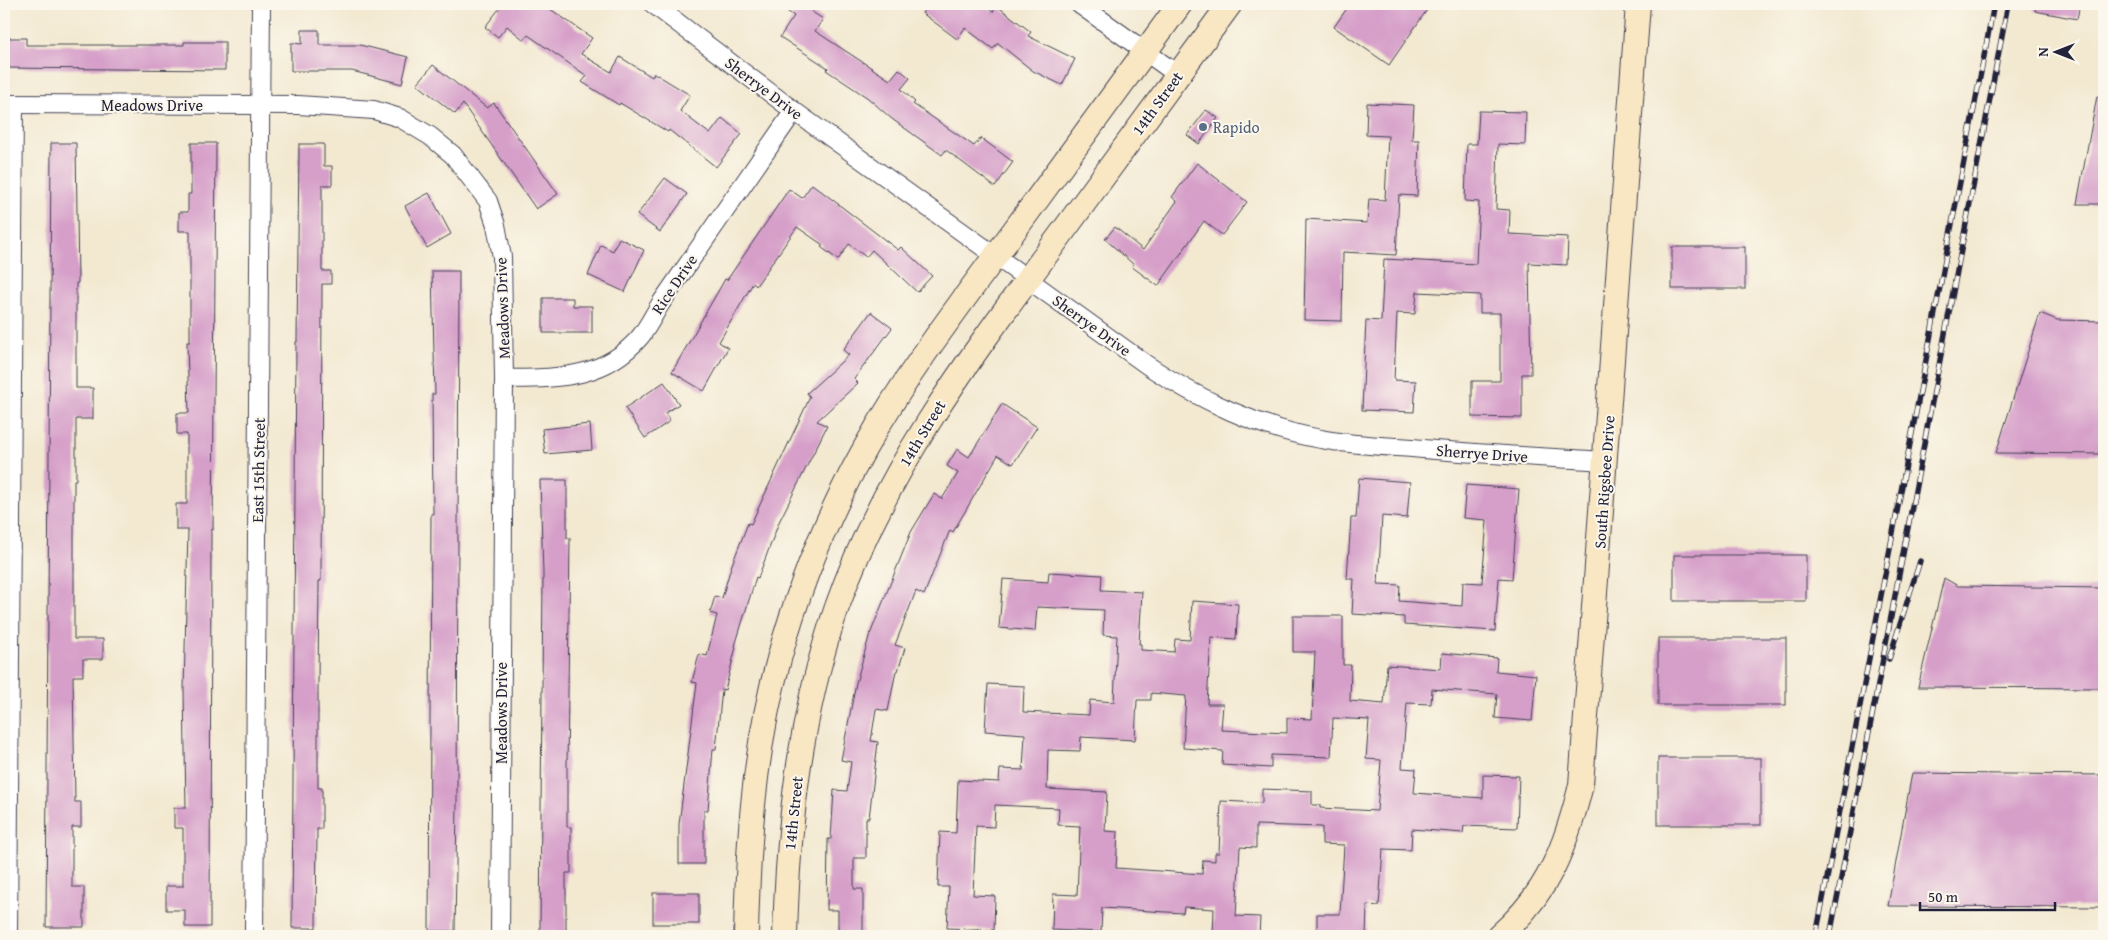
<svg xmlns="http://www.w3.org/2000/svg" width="2108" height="940" viewBox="0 0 2108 940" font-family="'Gentium Book Plus',serif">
  <rect width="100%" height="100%" fill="#fbf7ec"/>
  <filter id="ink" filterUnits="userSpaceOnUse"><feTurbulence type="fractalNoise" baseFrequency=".02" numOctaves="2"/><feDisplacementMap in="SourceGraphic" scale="10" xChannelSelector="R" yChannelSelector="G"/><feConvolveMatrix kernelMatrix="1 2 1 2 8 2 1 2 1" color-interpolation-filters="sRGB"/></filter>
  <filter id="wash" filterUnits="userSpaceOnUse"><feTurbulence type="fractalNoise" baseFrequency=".0096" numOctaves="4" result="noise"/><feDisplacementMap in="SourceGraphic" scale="20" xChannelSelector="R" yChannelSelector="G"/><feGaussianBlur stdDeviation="1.12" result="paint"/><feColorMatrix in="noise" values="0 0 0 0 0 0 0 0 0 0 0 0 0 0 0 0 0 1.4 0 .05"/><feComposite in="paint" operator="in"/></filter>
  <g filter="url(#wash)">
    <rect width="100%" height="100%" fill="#f3e9d1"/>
    <g id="blocks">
      <!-- building -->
      <g fill="#d69fc9" fill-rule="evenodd">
        <path d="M503,4H543L592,38L581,54L611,72L620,57L652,77L654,73L690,95L680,111L710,134L722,118L742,134L716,167L669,130L668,132L620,103L619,105L582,82L587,76L528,35L524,40L507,26L498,37L485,27Z"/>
        <path d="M777,4H817L812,12L823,19L815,31L890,80L899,69L910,78L901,89L915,102L913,104L974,146L981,138L1013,162L995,187L946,150L942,155L892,119L868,98L826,70L828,68L780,37L794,16Z"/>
        <path d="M929,4H982L993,12L997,6L1031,32L1028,36L1075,59L1062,85L1033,71L998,43L993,49L965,28L957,39L922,13Z"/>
        <path d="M1350,4H1431L1389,65L1334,27Z"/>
        <path d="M2036,4H2080L2077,19L2035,11Z"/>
        <path d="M302,30H319V45H360L408,57L402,84L352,71H291V43L302,44Z"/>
        <path d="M4,38H26V45H184V42H225V70L4,68Z"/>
        <path d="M433,65L487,108L494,103L558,194L536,209L463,104L455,114L417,84Z"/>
        <path d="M2097,96L2104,97V204H2077Z"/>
        <path d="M1367,103L1414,105L1412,140H1419L1417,196L1399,195L1396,255L1343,252L1342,321L1304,320L1306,219L1367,223L1369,199L1385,200L1388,136L1366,135Z"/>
        <path d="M1206,110L1218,118L1199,144L1187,135Z"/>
        <path d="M1479,111L1526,112L1525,145L1498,144L1496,209L1510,210L1509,234L1568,237L1567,265L1529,263L1531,374H1522V418L1472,417V381H1500V313H1480V295L1417,292L1415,314L1397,313L1394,380L1416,381L1414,412L1362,410L1366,320L1381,321L1384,259L1476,264L1479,202L1465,201L1467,144H1477Z"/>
        <path d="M51,143H76L78,283H76V388H93V419H76V480H74V639H103V659H83V676H73L75,802H81V827H72V887H84V927H46Z"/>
        <path d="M191,143H216L213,530H211L210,927H185V910H166V886H183V828H174V808H186L184,689L188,530H176V504H187V434H177V413H189L187,342H190V231H179V212H188V194H191Z"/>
        <path d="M299,144H324V166H332V185H322V271H331V284H322L321,581H319L318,680V788H322V829H317L316,928H292L296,342H297Z"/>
        <path d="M1197,163L1247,202L1222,235L1204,221L1158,286L1131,266L1133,264L1105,239L1115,227L1143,250L1177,201L1172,197Z"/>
        <path d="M665,178L687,194L660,232L637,215Z"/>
        <path d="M812,184L898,250L901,247L932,276L917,292L872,250L866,257L849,244L838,260L821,247L823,245L797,227L756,286L753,283L719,342L728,348L704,391L672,372L725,279L727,280L789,189L802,198Z"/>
        <path d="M429,193L451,234L427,248L405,206Z"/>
        <path d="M619,238L644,250L625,292L588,275L601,245L613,251Z"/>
        <rect x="1672" y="247" width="73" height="42"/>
        <path d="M432,271H459L457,804L455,931H429L431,514H433L432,394H435Z"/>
        <path d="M543,298H573V306H592V333H543Z"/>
        <path d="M871,312L892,328L854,379L858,383L817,421L827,426L779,522L758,578L756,577L735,646L736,647L725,690L722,689L716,749H713L708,810H704V864H679V824L697,683L692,682L699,654L707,656L717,615L710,613L715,596L722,598L731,567L748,523L751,524L810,397L807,393L849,355L843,350Z"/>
        <path d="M2040,313L2057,320L2104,321V454L1996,453Z"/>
        <path d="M664,382L679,404L665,413L670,421L645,438L625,408Z"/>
        <path d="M1002,404L1037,427L1013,464L998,455L953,532L950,530L924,595L916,591L895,645L905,648L898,671H896L888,711L876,709L871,741L878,742L869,818H866V858H854V889H863V933H838V910H827L828,839H831L834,790L847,791L851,762L841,760L856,683L869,637L911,532L934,494L942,499L958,473L947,466L957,449L969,457Z"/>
        <path d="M590,424L592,450L545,454L542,429Z"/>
        <path d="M1359,478L1410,482L1407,518L1382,516L1378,584L1400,585L1399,601L1462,606L1463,582L1482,583L1487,520L1463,518L1466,485L1519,489L1512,579L1499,578L1495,631L1404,625V617L1352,614L1354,579H1347L1351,518H1356Z"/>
        <path d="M540,480H567V538H570L567,768V827H571V873H566V932H540L543,573Z"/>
        <rect x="1674" y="555" width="132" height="46"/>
        <path d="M1049,572L1102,575L1101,590L1142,592L1139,644H1141V650L1174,652L1175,639L1190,640L1192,601L1238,604L1236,639L1211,637L1207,704H1223L1221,730L1287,733V718L1312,719L1315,652H1293V616H1343V665H1351L1350,701L1384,704L1387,665L1441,669L1442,653L1497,658L1496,671L1536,675L1532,721L1495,718L1497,694L1432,689L1431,704L1407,703L1402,768L1416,769L1414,793L1483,798V775L1519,776L1517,828L1464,826L1463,833L1412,829L1411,850L1383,849L1379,906L1367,905L1366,936H1317V914H1340L1344,845L1322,844V827L1256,825V848L1240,847L1236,916L1260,917L1259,936H1213L1214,909L1184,907L1183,913L1102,908L1101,932L1052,930L1053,894L1077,895L1080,826L1058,825L1059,808L995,805L994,827L976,826L973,895L995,896L994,930L947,928L949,887H938L940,832L956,833L958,780L999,782L1000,769L1023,770L1025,734L985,731L988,684L1024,686L1023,712L1089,715L1090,700L1114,702L1117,636L1103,635L1104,610L1037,607L1035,631L999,628L1003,579L1048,582ZM1151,693L1186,696L1183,748L1223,751L1222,765L1271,768V755L1331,757L1333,718L1369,720L1366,759L1381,760L1377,811L1320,808V805H1312V791L1262,789V803L1221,801L1219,853H1215V861L1203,860L1202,874L1116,868L1118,832L1105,831L1107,792L1047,789L1048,750L1080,751L1081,737L1135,740L1137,700H1151Z"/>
        <path d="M1944,578L1958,586L2104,588V688L1918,687Z"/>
        <rect x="1658" y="638" width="128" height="67"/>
        <rect x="1658" y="758" width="103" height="67"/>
        <path d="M1912,773L2104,775V907L1888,906Z"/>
        <rect x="653" y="893" width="46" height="31"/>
      </g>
    </g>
  </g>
  <g filter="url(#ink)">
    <use href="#blocks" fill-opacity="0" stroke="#414052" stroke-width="1"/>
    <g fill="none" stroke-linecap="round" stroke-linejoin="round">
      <!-- street casing -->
      <g stroke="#414052" stroke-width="20">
        <g id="street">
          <path d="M653,4L794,111L1147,365C1198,399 1261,429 1321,439C1351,445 1382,446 1412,448C1477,454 1541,457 1606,461"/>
          <path d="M1079,4L1178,75"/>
          <path d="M4,104L298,105L374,110L400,118L430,136L453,155L488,201L496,225L502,257L504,379L500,936"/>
          <path d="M504,379C556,378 603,380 640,337C648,327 654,314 661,303L794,111"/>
          <path d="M8,936L14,104"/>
          <path d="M254,936L261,4"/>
        </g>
      </g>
      <!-- secondary casing -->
      <g stroke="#414052" stroke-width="26">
        <g id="secondary">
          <path d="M746,936C748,842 754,750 779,659C799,586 828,514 865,448C907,373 960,304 1011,235C1068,158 1124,81 1180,4"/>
          <path d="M785,936C788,824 800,714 837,607C883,475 965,364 1048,252C1108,170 1169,87 1230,4"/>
          <path d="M1499,936C1548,894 1566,846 1581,785L1638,4"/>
        </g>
      </g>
      <!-- street -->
      <use href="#street" stroke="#fff" stroke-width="18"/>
      <!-- secondary -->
      <use href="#secondary" stroke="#f9e7c3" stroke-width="24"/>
      <!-- rail casing -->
      <g stroke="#22223b" stroke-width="5.5">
        <g id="rail">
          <path d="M1889,659L1920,561"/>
          <path d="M1816,936L1994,4"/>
          <path d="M1830,936L2008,4"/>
        </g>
      </g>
      <!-- rail -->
      <use href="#rail" stroke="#fbf7ec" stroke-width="4" stroke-dasharray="11" stroke-linecap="butt"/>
    </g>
  </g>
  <!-- markers -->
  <circle fill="#5c6f8a" stroke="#fbf7ec" stroke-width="2" cx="1203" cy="127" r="5"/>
  <g text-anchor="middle" stroke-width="4" stroke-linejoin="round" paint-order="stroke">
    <!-- street labels -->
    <g font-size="16" fill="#22223b" stroke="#fbf7ec">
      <text transform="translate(764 88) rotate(37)" y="6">Sherrye Drive</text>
      <text transform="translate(1157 103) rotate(-54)" y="6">14th Street</text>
      <text x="152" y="111">Meadows Drive</text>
      <text transform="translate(674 284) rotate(-56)" y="6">Rice Drive</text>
      <text transform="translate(502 308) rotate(-92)" y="6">Meadows Drive</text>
      <text transform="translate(1092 325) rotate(36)" y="6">Sherrye Drive</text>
      <text transform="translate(922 433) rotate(-59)" y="6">14th Street</text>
      <text transform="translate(1482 453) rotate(4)" y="6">Sherrye Drive</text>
      <text transform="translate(258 470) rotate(-89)" y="6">East 15th Street</text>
      <text transform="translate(1604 482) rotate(-86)" y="6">South Rigsbee Drive</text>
      <text transform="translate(501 713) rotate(-90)" y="6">Meadows Drive</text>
      <text transform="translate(793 813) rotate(-84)" y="6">14th Street</text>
    </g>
    <!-- service labels -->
    <g font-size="16" fill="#4e5e75" stroke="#fbf7ec" text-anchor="start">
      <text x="1213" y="133">Rapido</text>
    </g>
  </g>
  <!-- margin -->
  <rect width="2108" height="940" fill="none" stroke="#fbf7ec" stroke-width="20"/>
  <!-- north arrow -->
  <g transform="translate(2056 52) rotate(270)" stroke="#fbf7ec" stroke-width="4" paint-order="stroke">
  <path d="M0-4L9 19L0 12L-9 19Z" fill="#22223b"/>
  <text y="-8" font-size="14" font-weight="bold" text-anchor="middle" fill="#22223b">N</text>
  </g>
  <!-- scale -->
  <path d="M1920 902v8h135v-8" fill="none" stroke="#22223b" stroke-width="2.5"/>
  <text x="1928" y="902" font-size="15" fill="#22223b" stroke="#fbf7ec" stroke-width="4" paint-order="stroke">50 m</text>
</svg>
